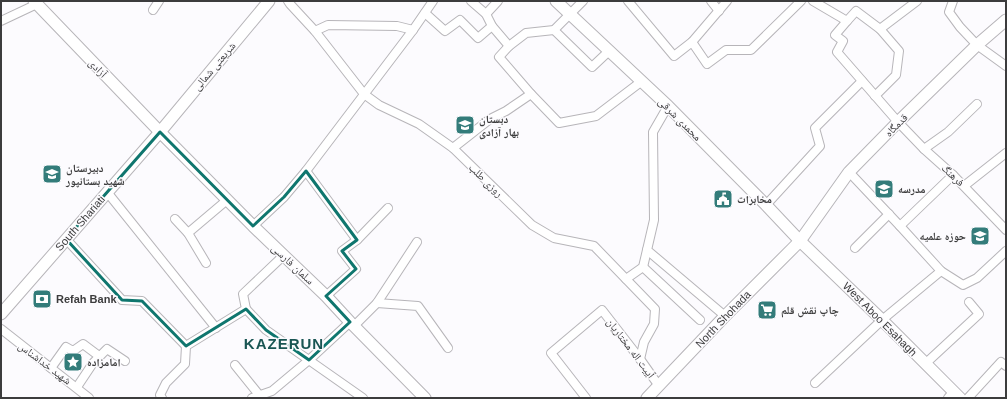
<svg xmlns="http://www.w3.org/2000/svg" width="1007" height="399" viewBox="0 0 1007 399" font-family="Arial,'Noto Naskh Arabic',sans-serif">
  <rect width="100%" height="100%" fill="#fcfbfe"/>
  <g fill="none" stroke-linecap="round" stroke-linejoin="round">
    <!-- minor casing -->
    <g stroke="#b7b5b9" stroke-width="10">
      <g id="minor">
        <path d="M288,1L290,4L315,31L364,94L379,105L419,124L453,148L532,225L554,238L594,246L655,309L654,324L644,342L640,359"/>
        <path d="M471,1L486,14L492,26L509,46L499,57L531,94"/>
        <path d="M628,1L674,56L692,42L707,64L726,50H751L801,1"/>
        <path d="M711,1L719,11"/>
        <path d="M813,1L847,21L835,35L843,41L837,52L898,122L924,149L953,175L1006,230"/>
        <path d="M953,1L949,12L960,27L977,45L1006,66"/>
        <path d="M153,10L159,1"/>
        <path d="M425,13L445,31L460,20L478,38L492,26"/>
        <path d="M486,14L498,1"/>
        <path d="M1,21L37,4"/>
        <path d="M847,21L856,11L880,29"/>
        <path d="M554,30L592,67L609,51"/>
        <path d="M315,31L328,25L397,26L413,30"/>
        <path d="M692,42L727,1"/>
        <path d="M509,46L526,33L554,30L583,1"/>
        <path d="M875,96L896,75L899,51L880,29L917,1"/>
        <path d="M668,106L653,132L654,220L647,250L725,316"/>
        <path d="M453,148L490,119L506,111L531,94L559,123L596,116L642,81"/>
        <path d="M924,149L948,132L977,104"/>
        <path d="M306,171L357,240L342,251L356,269L326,296"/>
        <path d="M849,172L900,226L941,271L963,285L977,278L1006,251"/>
        <path d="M964,186L1006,153"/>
        <path d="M107,192L216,328"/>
        <path d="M766,205L820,146L815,128L862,81"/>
        <path d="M175,219L188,233"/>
        <path d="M253,226L284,197L306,171L413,30L433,1"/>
        <path d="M900,226L953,175"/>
        <path d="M66,239L122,300L142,301L186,346"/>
        <path d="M357,240L388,208"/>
        <path d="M855,248L889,214"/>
        <path d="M206,263L188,233L227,200"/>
        <path d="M643,267L700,320"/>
        <path d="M626,279L643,267L647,250"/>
        <path d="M377,303L418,306L448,348"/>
        <path d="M246,309L266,330L363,398"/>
        <path d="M354,326L377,303L417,242"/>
        <path d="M1,329L89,398"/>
        <path d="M925,364L979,314L969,302"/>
        <path d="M235,365L260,396"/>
        <path d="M51,368L66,347L73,351L83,344L99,356"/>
        <path d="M815,383L882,320L941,271"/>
        <path d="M77,387L93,363L107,349L125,361"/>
        <path d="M162,398L160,395L166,383L185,364L186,346L246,309L243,294L283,256"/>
        <path d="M252,398L272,391L309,360L350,322"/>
        <path d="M586,398L551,353L602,310L640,359L659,386"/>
        <path d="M948,398L953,392"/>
        <path d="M968,398L1001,362L1006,366"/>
      </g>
    </g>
    <!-- secondary casing -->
    <g stroke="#b7b5b9" stroke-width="13">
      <g id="secondary">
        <path d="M34,1L160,132L253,226L326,296L350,322L425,398"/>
        <path d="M556,1L668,106L766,205L800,241L882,320L960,398"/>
        <path d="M1,314L160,132L269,1"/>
        <path d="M647,398L725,316L800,241L849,172L898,122L977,45L1006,20"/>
      </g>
    </g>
    <!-- minor -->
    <use href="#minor" stroke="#fff" stroke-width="8"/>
    <!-- secondary -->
    <use href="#secondary" stroke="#fff" stroke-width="11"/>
  </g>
  <!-- marked area -->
  <path fill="none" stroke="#0f766e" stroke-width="3" stroke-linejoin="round" d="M160,132L253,226L284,197L306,171L357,240L342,251L356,269L326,296L350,322L309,360L266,330L246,309L186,346L142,301L122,300L66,239Z"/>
  <!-- icons -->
  <defs>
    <g id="school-square" transform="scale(1)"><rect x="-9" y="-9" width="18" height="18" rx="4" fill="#337c7a" stroke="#fcfbfe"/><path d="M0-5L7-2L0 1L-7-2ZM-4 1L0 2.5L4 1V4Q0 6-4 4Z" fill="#fff"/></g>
    <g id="civic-square" transform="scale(1)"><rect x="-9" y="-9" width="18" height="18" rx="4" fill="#337c7a" stroke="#fcfbfe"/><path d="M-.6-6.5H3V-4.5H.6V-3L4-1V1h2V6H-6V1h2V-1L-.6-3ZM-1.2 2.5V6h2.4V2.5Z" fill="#fff"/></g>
    <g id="university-square" transform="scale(1)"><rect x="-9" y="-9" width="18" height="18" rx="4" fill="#337c7a" stroke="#fcfbfe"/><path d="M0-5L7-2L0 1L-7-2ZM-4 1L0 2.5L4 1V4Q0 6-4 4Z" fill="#fff"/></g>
    <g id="bank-square" transform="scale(1)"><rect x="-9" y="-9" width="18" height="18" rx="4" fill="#337c7a" stroke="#fcfbfe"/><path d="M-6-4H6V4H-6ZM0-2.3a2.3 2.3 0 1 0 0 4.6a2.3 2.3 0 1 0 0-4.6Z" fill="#fff"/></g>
    <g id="supermarket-square" transform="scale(1)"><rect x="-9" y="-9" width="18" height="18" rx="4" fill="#337c7a" stroke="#fcfbfe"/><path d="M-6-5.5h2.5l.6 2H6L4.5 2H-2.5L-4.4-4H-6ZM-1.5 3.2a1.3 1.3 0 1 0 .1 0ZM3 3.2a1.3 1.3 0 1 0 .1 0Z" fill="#fff"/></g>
    <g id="sight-square" transform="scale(1)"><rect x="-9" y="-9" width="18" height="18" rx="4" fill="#337c7a" stroke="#fcfbfe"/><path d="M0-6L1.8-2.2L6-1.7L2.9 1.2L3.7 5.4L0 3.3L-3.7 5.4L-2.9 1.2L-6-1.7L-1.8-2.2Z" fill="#fff"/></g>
  </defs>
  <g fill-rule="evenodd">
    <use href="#school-square" x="465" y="125"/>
    <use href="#school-square" x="52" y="174"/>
    <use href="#school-square" x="884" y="189"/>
    <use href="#civic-square" x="723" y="199"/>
    <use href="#university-square" x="980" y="236"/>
    <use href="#bank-square" x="42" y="299"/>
    <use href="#supermarket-square" x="767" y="310"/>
    <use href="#sight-square" x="73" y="362"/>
  </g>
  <g text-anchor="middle" stroke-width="3" stroke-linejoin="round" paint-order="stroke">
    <!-- street labels -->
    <g font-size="11" fill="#3c3c3d" stroke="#fcfbfe">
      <text transform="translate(214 66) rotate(-50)" y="4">شریعتی شمالی</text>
      <text transform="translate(98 68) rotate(46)" y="4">آزادی</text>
      <text transform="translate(680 119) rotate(45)" y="4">محمدی شرقی</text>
      <text transform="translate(896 125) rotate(-45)" y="4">قدمگاه</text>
      <text transform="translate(953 175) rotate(44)" y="4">فرهنگ</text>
      <text transform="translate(486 180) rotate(44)" y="4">روزی طلب</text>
      <text transform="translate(80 223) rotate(-49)" y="4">South Shariati</text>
      <text transform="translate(293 264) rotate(43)" y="4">سلمان فارسی</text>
      <text transform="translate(723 319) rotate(-46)" y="4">North Shohada</text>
      <text transform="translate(880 319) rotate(45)" y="4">West Aboo Esahagh</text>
      <text transform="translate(631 348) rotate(53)" y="4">آییت اله مختاریان</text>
      <text transform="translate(45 363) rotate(37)" y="4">شهید خداشناس</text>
    </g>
    <!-- poi labels -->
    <g font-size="11" font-weight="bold" fill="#3c3c3d" stroke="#fcfbfe" text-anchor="start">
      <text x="479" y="123">دبستان<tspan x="479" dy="13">بهار آزادی</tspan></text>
      <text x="66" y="172">دبیرستان<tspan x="66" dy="13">شهید بستانپور</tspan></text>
      <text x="898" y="193">مدرسه</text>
      <text x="737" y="203">مخابرات</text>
      <text x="966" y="240" text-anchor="end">حوزه علمیه</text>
      <text x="56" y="303">Refah Bank</text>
      <text x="781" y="314">چاپ نقش قلم</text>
      <text x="87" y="366">امامزاده</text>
    </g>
    <!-- district labels -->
    <g font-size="15" font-weight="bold" letter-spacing="1" fill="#195553" stroke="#fcfbfe">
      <text x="284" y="349">KAZERUN</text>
    </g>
  </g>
  <!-- border -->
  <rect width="1007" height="399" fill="none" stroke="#3c3c3d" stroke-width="4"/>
</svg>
